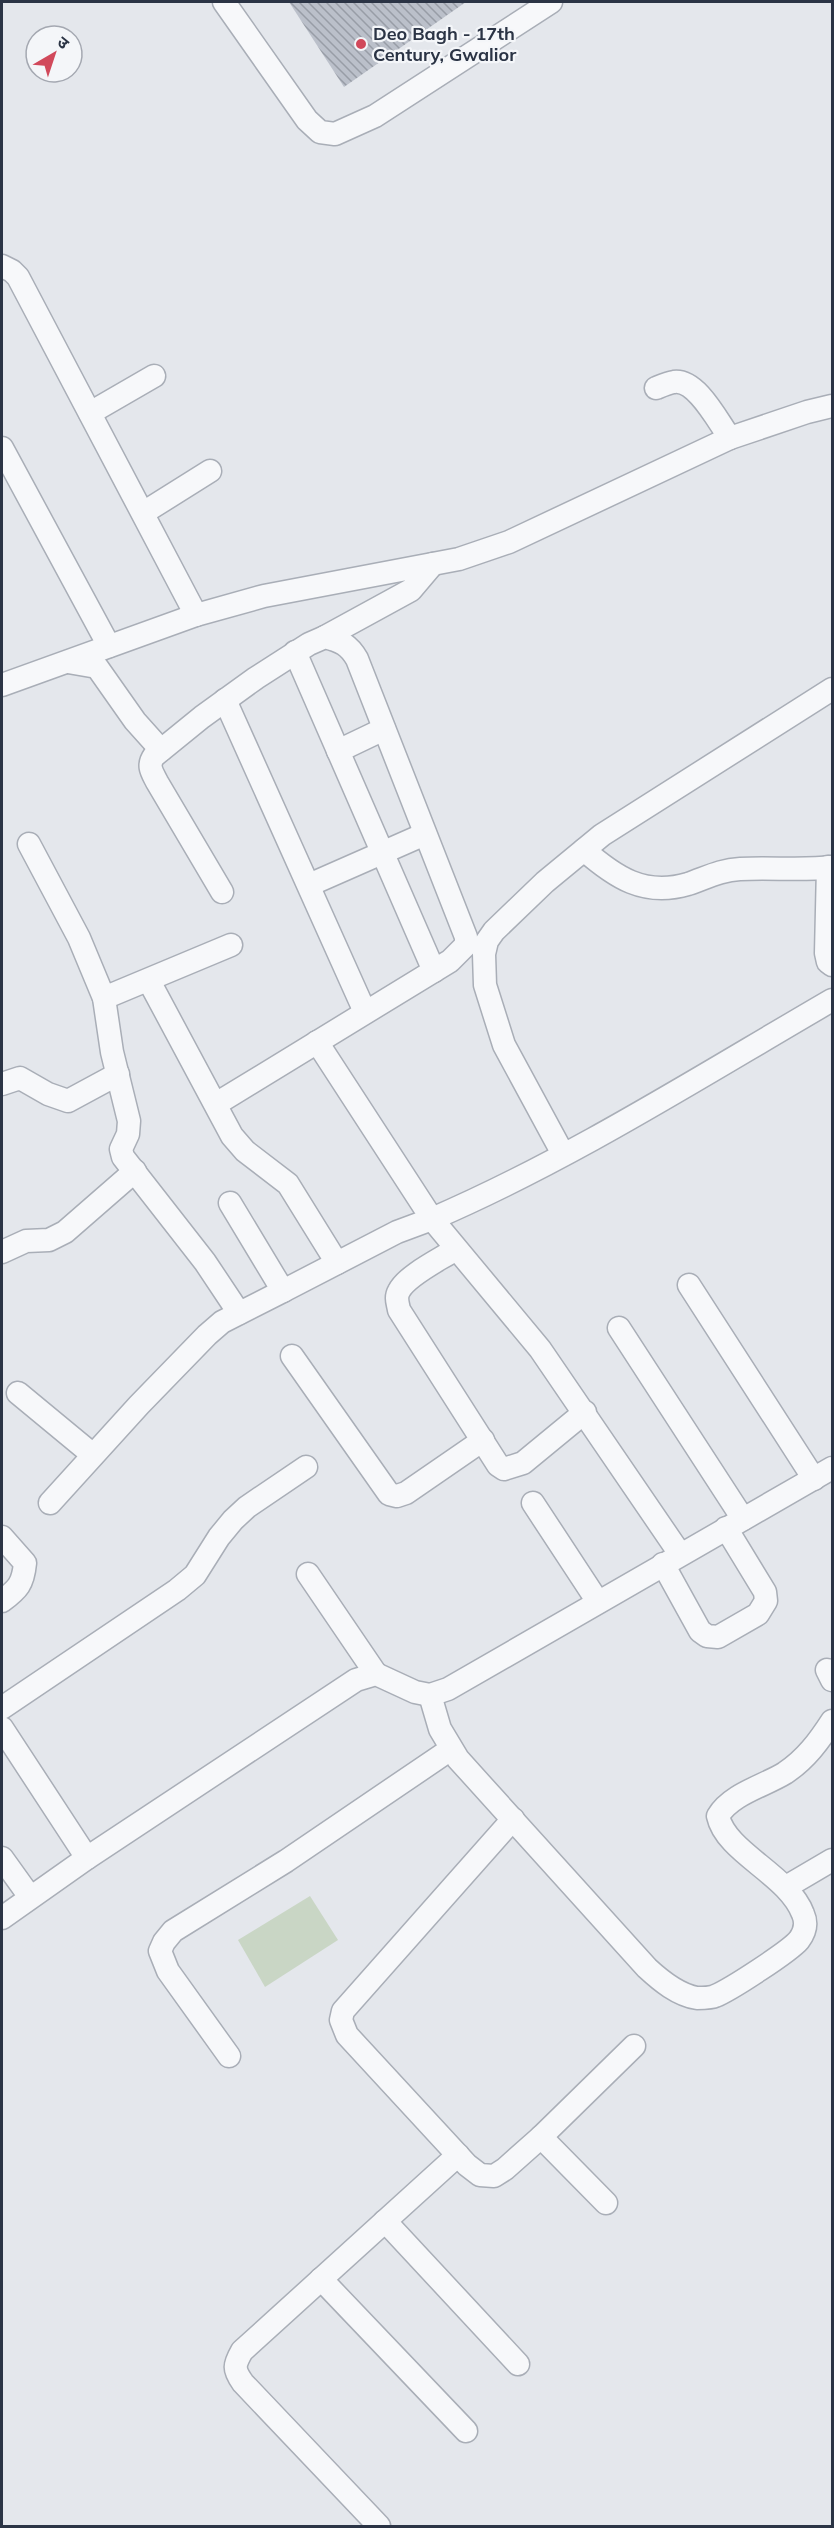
<svg xmlns="http://www.w3.org/2000/svg" width="834" height="2528" viewBox="0 0 834 2528" font-family="Mulish,'Noto Sans Devanagari',sans-serif">
  <defs>
    <pattern id="building-back-hatch" width="6" height="6" patternUnits="userSpaceOnUse" patternTransform="scale(1.5)"><rect width="6" height="6" fill="#bbc0ca"/><path d="M-1 5l2 2M0 0l6 6M5-1l2 2" fill="none" stroke="#989da6"/></pattern>
  </defs>
  <rect width="100%" height="100%" fill="#e4e7ec"/>
  <!-- grass -->
  <path fill="#c9d6c5" d="M310,1896L338,1940L265,1987L238,1940Z"/>
  <!-- building -->
  <path fill="url(#building-back-hatch)" d="M289,2H466L344,87Z"/>
  <g fill="none" stroke-linecap="round" stroke-linejoin="round">
    <!-- minor casing -->
    <g stroke="#a9aeb7" stroke-width="25">
      <g id="minor">
        <path d="M224,2L307,120L320,132L335,134L375,116L551,2"/>
        <path d="M2,266L12,271L18,277L196,615"/>
        <path d="M656,388C661,386 668,383 674,382C697,379 718,422 730,438"/>
        <path d="M90,413L154,376"/>
        <path d="M2,448L109,646"/>
        <path d="M143,513L210,471"/>
        <path d="M325,637L411,590L433,564"/>
        <path d="M295,652L434,971"/>
        <path d="M68,662L97,667L135,721L161,750"/>
        <path d="M2,685L196,615L264,596L459,559L509,542L730,438L807,412L832,406"/>
        <path d="M225,700L365,1012"/>
        <path d="M338,751L384,729"/>
        <path d="M29,844L79,938L104,998L112,1052L129,1121L128,1134L121,1149L123,1157L205,1262L239,1313"/>
        <path d="M584,850C615,877 644,897 688,884C706,878 720,870 740,869C771,867 802,871 832,867"/>
        <path d="M828,867L826,953L828,962L832,965"/>
        <path d="M309,885L425,834"/>
        <path d="M149,981L232,1136L245,1151L288,1184L337,1263"/>
        <path d="M104,998L231,945"/>
        <path d="M2,1084L20,1078L48,1094L68,1101L118,1074"/>
        <path d="M216,1104L450,961L466,945V937L357,659C349,645 341,641 325,637L309,644L256,678L202,717L154,756C147,766 152,772 157,782L222,892"/>
        <path d="M563,1154L504,1045L485,985L484,954L487,941L494,931L545,882L602,835L832,689"/>
        <path d="M230,1203L283,1291L397,1232L432,1219L317,1042"/>
        <path d="M456,1249C441,1259 407,1275 399,1291C395,1298 398,1303 399,1310L498,1465L504,1469L523,1463L585,1412"/>
        <path d="M2,1252L26,1241L49,1240L65,1232L135,1171"/>
        <path d="M689,1285L814,1479"/>
        <path d="M619,1328L743,1519"/>
        <path d="M292,1356L389,1494L397,1496L406,1493L483,1440"/>
        <path d="M18,1393L93,1455"/>
        <path d="M50,1503L139,1405L207,1335L222,1322L283,1291"/>
        <path d="M533,1503L598,1602"/>
        <path d="M2,1537L25,1563C23,1584 18,1589 2,1601"/>
        <path d="M680,1554L540,1349L432,1219C571,1159 701,1076 832,1000"/>
        <path d="M663,1564L700,1631L707,1636L718,1637L758,1614L766,1601L765,1592L726,1528"/>
        <path d="M308,1574L376,1674"/>
        <path d="M827,1670L832,1680"/>
        <path d="M430,1695L440,1729L458,1759L647,1968C661,1981 678,1995 697,1998C702,1998 711,1998 715,1996C730,1990 790,1951 799,1940C805,1932 807,1923 803,1914C788,1874 726,1853 718,1816C731,1794 764,1786 785,1773C806,1759 819,1741 832,1721"/>
        <path d="M2,1708L177,1590L195,1575L219,1537L233,1520L247,1507L306,1467"/>
        <path d="M2,1728L87,1858"/>
        <path d="M513,1819L343,2011L341,2020L347,2035L467,2165L480,2175L494,2176L505,2169L541,2137L634,2046"/>
        <path d="M2,1858L30,1897"/>
        <path d="M786,1887L832,1860"/>
        <path d="M2,1918L87,1858L356,1680L376,1674L415,1692L430,1695L448,1689L832,1468"/>
        <path d="M229,2056L168,1971L160,1951L164,1942L173,1931L286,1861L451,1749"/>
        <path d="M541,2137L606,2203"/>
        <path d="M385,2221L518,2364"/>
        <path d="M321,2279L466,2431"/>
        <path d="M379,2526L243,2383C233,2369 234,2365 242,2351L458,2155"/>
      </g>
    </g>
    <!-- minor -->
    <use href="#minor" stroke="#f7f8fa" stroke-width="22"/>
  </g>
  <!-- markers -->
  <circle fill="#d1495b" stroke="#f4f6f9" stroke-width="2" cx="361" cy="44" r="6"/>
  <g text-anchor="middle" stroke-width="4.5" stroke-linejoin="round" paint-order="stroke">
    <!-- poi labels -->
    <g font-size="18" font-weight="bold" fill="#2b3445" stroke="#f4f6f9" text-anchor="start">
      <text x="373" y="40">Deo Bagh - 17th<tspan x="373" dy="21">Century, Gwalior</tspan></text>
    </g>
  </g>
  <!-- border -->
  <rect width="834" height="2528" fill="none" stroke="#2b3445" stroke-width="6"/>
  <!-- north arrow -->
  <g transform="translate(54 54) rotate(39)"><circle r="28" fill="#f4f6f9" stroke="#a4a8b1" stroke-width="1.5"/>
  <path d="M0-4.5L10 22L0 15L-10 22Z" fill="#d1495b"/>
  <text y="-9" font-size="16" font-weight="bold" text-anchor="middle" fill="#2b3445">उ</text>
  </g>
</svg>
